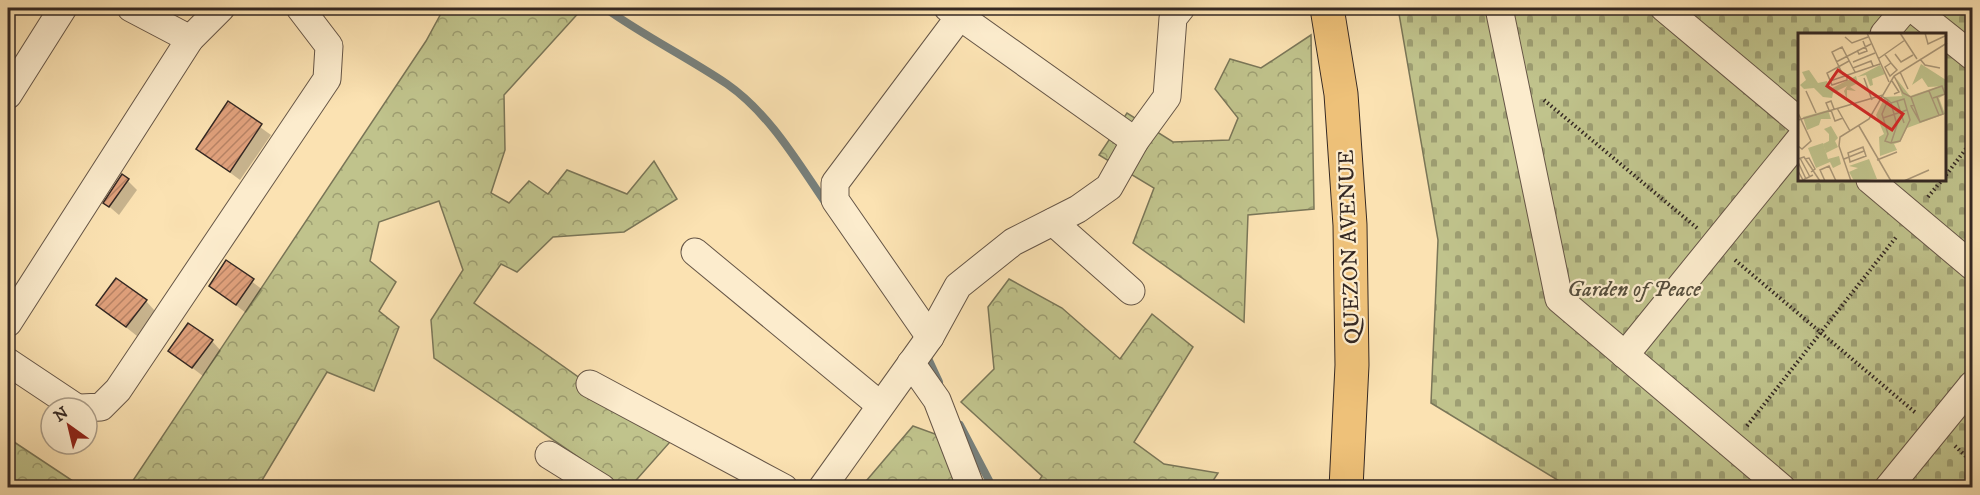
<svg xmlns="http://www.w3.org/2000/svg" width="1980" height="495" viewBox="0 0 1980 495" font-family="'IM FELL DW Pica',serif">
  <defs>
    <pattern id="forest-crowns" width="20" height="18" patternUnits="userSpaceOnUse" patternTransform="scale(1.5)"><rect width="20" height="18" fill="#c0c38c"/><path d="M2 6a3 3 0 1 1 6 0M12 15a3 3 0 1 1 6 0" fill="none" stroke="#9d9e72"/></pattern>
    <pattern id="cemetery-stones" width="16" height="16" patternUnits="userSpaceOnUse" patternTransform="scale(1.5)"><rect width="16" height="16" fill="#c0c38c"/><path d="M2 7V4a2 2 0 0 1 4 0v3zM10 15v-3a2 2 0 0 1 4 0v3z" fill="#9d9e72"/></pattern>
    <pattern id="building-hatch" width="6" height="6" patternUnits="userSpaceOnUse" patternTransform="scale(1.5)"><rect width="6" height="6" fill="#dfa07b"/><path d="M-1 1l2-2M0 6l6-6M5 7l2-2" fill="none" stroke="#b68264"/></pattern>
  </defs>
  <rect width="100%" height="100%" fill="#fbe2b2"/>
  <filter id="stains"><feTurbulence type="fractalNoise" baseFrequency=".00333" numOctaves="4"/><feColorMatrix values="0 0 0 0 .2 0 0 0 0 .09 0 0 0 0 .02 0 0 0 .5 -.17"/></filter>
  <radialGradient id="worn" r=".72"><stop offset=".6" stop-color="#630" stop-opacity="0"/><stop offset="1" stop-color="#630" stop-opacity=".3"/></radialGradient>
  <!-- forest -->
  <g fill="url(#forest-crowns)" stroke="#7a7658" stroke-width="1.5">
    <path d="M444,8H583L504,95L505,150L491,193L509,203L529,181L548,194L567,170L627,194L654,161L677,199L624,232L553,237L517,272L501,264L474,303L670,442L630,487H622L434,358L431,320L463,270L439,201L379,222L370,261L396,282L379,311L399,327L374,391L327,372L258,487L128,488L426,41Z"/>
    <path d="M1311,35L1314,209L1248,215L1244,322L1133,243L1154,188L1099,155L1127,113L1173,142L1229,140L1238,118L1215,89L1230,59L1261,68Z"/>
    <path d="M1009,279L1062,308L1120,359L1152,314L1193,347L1134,442L1164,464L1218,473L1209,487H1035L1042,476L961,402L994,369L988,307Z"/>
    <path d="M913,426L949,439L977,487H861Z"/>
    <path d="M8,438L82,487H8Z"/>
  </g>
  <!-- cemetery -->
  <path fill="url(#cemetery-stones)" stroke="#7a7658" stroke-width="1.5" fill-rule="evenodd" d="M1398,8H1972V487H1569L1431,403L1438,240ZM1800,34H1946V180H1800Z"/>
  <!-- shadow -->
  <g fill="#0003">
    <path d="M228,104L271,135L240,180L198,149Z"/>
    <path d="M128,181L137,190L119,215L105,203Z"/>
    <path d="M227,263L263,290L246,313L211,286Z"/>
    <path d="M146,301L155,311L137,336L98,305Z"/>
    <path d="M212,341L221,351L203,376L170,351Z"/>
  </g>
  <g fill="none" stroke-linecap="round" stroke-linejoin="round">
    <!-- stream -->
    <g stroke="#77807c" stroke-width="8">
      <path d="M605,8C644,36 687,57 727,84C770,114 798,163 827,205"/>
      <path d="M925,352L939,382"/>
      <path d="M960,425L993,488"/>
    </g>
  </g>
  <!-- building -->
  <g fill="url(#building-hatch)" stroke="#342823" stroke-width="1.5">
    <path d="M228,101L262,124L230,172L196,149Z"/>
    <path d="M122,174L129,179L109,207L103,203Z"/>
    <path d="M226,260L254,279L236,305L209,286Z"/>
    <path d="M116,278L147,300L126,327L96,305Z"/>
    <path d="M188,323L213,340L192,368L168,351Z"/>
  </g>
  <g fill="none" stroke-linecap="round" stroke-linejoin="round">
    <!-- minor casing -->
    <g stroke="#665647" stroke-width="29">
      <g id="minor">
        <path d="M131,8L190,39"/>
        <path d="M948,8L1135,141"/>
        <path d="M1499,8L1559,299L1782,488"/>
        <path d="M1664,8L1800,122"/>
        <path d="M1912,8L1972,56"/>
        <path d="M1884,34L1906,8"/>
        <path d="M8,95L63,8"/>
        <path d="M1870,180L1972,266"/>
        <path d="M1053,222L1131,291"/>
        <path d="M695,252L880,405"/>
        <path d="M8,323L190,39L221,8"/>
        <path d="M930,337L835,200V183L960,16"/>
        <path d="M1625,355L1800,139"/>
        <path d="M8,362L77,408"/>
        <path d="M911,363L937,400L971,488"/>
        <path d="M590,384L784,488"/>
        <path d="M81,408L101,407L118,390L327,79L329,46L300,8"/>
        <path d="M549,455L602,488"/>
        <path d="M822,488L930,337L958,286L1013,242L1078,209L1109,187L1135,141L1167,97L1173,18L1181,8"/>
        <path d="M1888,488L1972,385"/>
      </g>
    </g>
    <!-- major casing -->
    <g stroke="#342823" stroke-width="35">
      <path id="major" d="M1327,8L1341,94L1350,225L1352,365L1346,488"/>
    </g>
    <!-- path -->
    <g stroke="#342823" stroke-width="4" stroke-dasharray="1.5 3" stroke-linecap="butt">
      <path d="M1544,100L1697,228"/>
      <path d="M1946,175L1972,141"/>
      <path d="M1928,197L1942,180"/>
      <path d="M1735,260L1917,414"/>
      <path d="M1747,426L1897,236"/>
      <path d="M1955,446L1972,462"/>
    </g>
    <!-- minor -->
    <use href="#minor" stroke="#fceccd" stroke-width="27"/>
    <!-- major -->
    <use href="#major" stroke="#eec179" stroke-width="33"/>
  </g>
  <g text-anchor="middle" stroke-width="4.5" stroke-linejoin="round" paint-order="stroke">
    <!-- street labels -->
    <g font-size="22" fill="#342823" stroke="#fceccd">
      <text transform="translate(1348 247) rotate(-92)" y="8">QUEZON AVENUE</text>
    </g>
    <!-- park labels -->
    <g font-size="22" font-style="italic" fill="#574f3d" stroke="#fceccd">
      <text x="1634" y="296">Garden of Peace</text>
    </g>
  </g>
  <!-- overview -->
  <g transform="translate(1798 33)">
    <rect width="148" height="148" fill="#fbe2b2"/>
    <path d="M82,32L87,41L74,46L75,52L72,53L68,42L59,44ZM25,110L30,126L41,123L43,131L35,135L32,129L18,135L10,115Z" fill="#c0c38c"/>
    <path d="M123,31L148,47V53L130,54L124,45L114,52ZM11,37L20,50L29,48L32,56L58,43L60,50L52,54L58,58L49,57V67L46,58L49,53L35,60L34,65L25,64L16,55L6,56L2,52L8,47L4,39ZM30,77L33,86H23L21,92L9,97L5,84ZM33,93L40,105L37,108L40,114L28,120L25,111L31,108V101L26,96ZM71,126L79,146L56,148L51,139L60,135L51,133Z" fill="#c0c38c"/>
    <path d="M98,45L112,63L144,52L148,54V61L141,65L147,81L109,95L102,109L96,111L99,117L82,123L81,104L86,101L78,82L87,64L104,63Z" fill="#c0c38c"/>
    <path fill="none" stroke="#ab9879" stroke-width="1.5" d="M69,0L91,49M102,0L119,26M127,0L130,11L149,2M47,4L54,10L70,4M59,17L61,21L69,18L65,8M97,21L103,29L115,22M87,22L88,23L93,30L99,37L92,43L87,34L93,30M80,26L107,7M122,26L127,32L142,35M38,29L73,11M55,29L77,20M55,35L73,28L75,33M102,39L110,56M45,42L34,19L44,14L57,39M49,42V47L34,52L29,40L51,28M96,43L105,60L113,64L144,53L147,61L135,65M66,45L74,67M32,48L82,31M94,48L101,59L96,61M8,58L18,80M131,58L141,82M85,64L90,67L93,70L106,66L112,87L102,108L93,110L87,108L90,101L84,81L90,67M113,64L122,89L145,81L139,64M99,68L106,90M116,72L113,73L122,89M39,75L52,98M31,77L28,70L33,68L36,76M33,77L37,88L45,85M0,80L13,108L4,116L0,113M85,85L109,77M0,87L85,62M61,93L93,148M93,110L99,92L93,70M51,124L52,129L68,123L65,114L50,120L51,124M2,125L12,144M0,126L6,124L22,148M7,126L11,125L17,136L13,139M46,126L66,118M79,127L99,119M0,129L8,146M0,138L5,147L15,142M27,148L22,137L31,133L38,148M53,148L41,113L42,104L71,86L96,43L149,10M106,148L131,137"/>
    <path fill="#d62828" fill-opacity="0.15" stroke="#d62828" stroke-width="3" d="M40,37L105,81L94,97L29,53Z"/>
    <rect width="148" height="148" fill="none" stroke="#342823" stroke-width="3"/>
  </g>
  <!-- margin -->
  <rect width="1980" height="495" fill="none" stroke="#fbe2b2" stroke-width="30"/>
  <rect x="9" y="9" width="1962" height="477" fill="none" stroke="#342823" stroke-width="3"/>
  <rect x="15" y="15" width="1950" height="465" fill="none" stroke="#342823" stroke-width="1.5"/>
  <!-- north arrow -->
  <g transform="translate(69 426) rotate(326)"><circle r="28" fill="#fceccd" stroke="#ac9e89" stroke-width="1.5"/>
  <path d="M0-4.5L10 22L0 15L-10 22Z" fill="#8f2418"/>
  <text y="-9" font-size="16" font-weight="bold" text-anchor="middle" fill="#342823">N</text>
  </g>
  <rect width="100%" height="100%" filter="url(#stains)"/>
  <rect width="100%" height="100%" fill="url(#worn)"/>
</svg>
